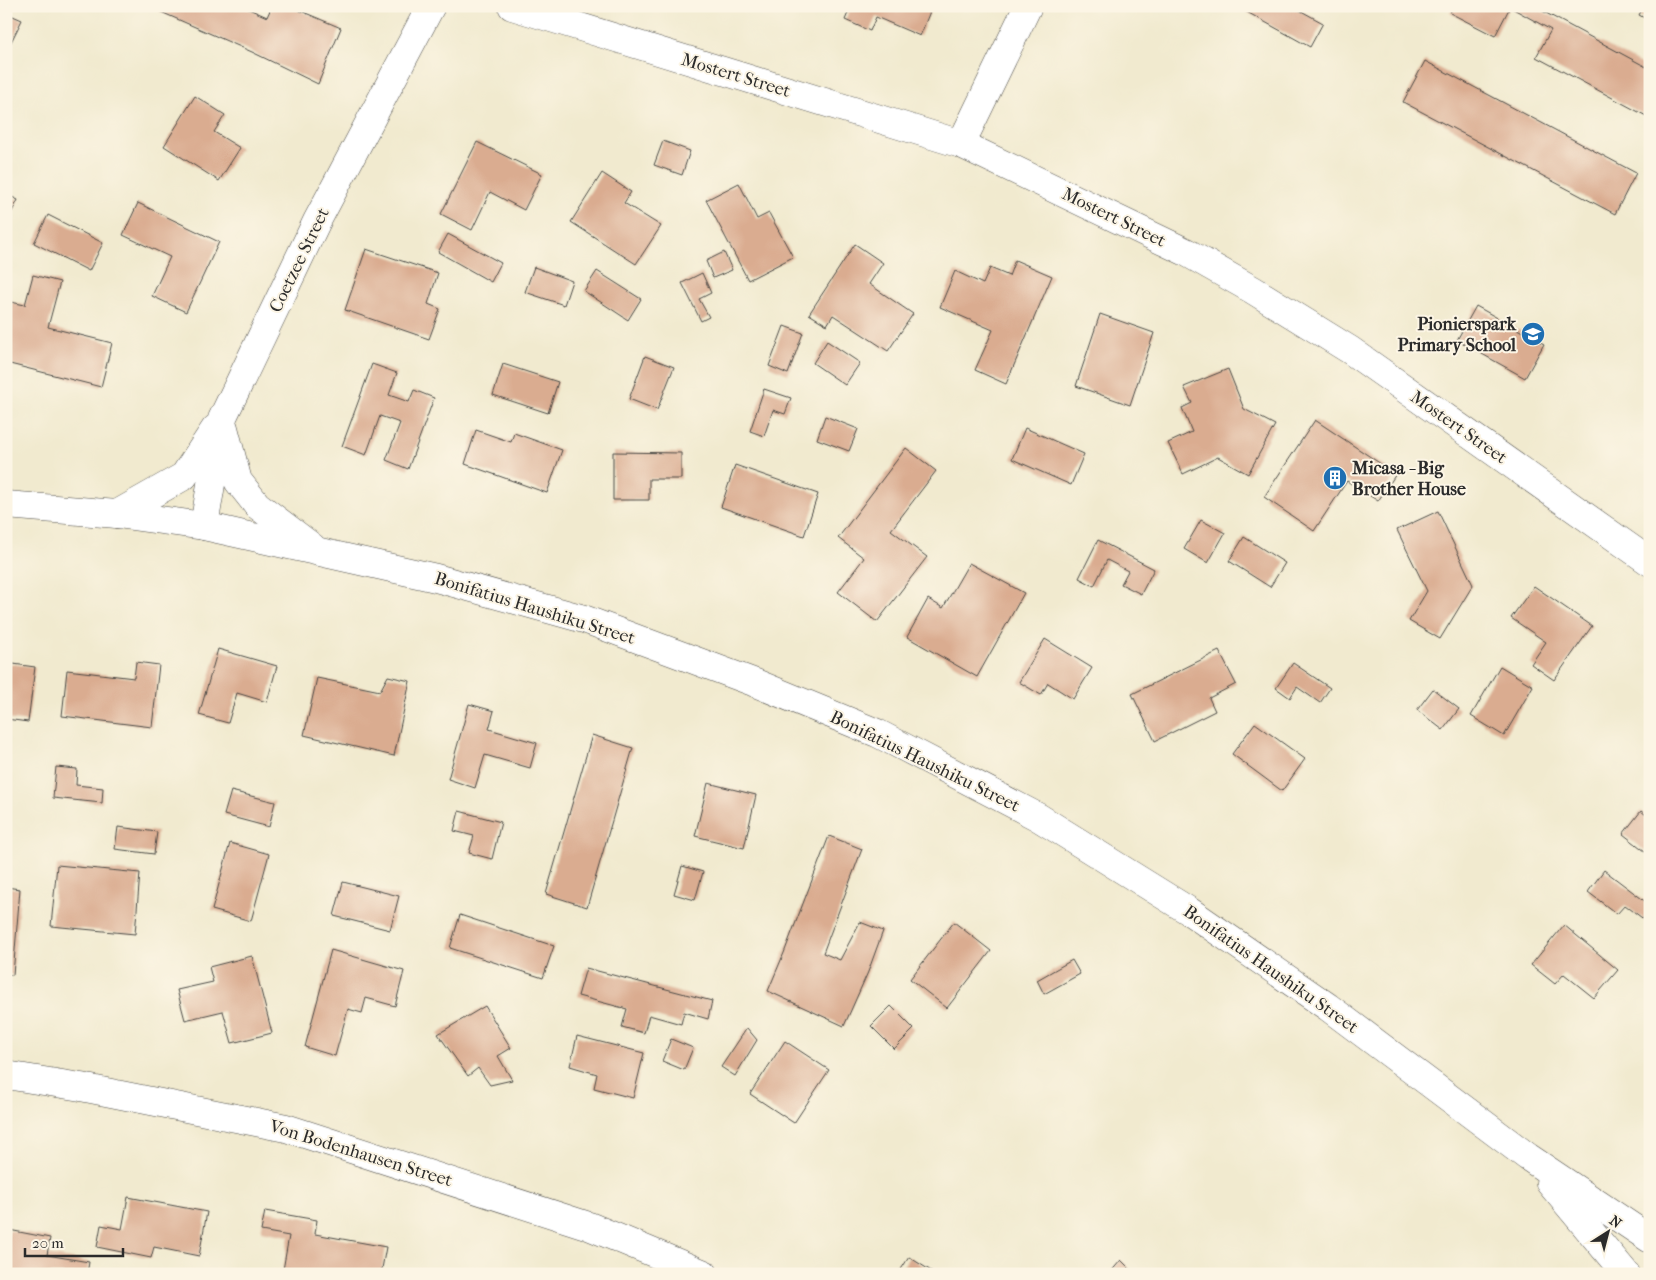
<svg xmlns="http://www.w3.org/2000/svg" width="1656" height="1280" viewBox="0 0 1656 1280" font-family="'IM FELL French Canon',serif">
  <rect width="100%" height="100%" fill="#fcf5e5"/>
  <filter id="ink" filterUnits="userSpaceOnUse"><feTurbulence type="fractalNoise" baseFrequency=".02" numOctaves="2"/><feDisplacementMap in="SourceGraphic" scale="10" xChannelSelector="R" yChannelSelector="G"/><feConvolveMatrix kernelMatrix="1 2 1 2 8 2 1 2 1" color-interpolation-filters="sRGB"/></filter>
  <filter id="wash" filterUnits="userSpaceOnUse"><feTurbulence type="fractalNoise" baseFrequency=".0096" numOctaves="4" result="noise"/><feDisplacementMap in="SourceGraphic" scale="20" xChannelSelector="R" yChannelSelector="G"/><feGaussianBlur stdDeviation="1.12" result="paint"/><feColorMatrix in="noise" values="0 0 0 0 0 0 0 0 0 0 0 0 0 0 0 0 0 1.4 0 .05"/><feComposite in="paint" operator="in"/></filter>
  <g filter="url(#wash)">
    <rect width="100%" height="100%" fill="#f1eacf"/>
    <g id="blocks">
      <!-- building -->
      <g fill="#daac90">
        <path d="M152,6H242L267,17L272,6H289L341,28L318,84L252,52L152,8Z"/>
        <path d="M851,6H926L931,9L920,36L876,17L870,31L845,20Z"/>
        <path d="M1236,6H1292L1323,23L1310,47Z"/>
        <path d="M1453,6H1533L1650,69V118L1536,57L1551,30L1510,7L1495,36L1450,13Z"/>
        <path d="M1644,6H1650V21L1639,15Z"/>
        <path d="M6,13L22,20L6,52Z"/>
        <path d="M1425,61L1636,173L1615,214L1403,102Z"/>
        <path d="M195,96L225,115L214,132L240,148L219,181L164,146Z"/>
        <path d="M663,141L690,151L682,175L654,165Z"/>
        <path d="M477,142L542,174L524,210L490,192L472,230L441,214Z"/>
        <path d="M602,173L631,192L624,203L661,226L636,264L571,222Z"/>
        <path d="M739,183L757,219L769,213L793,257L748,280L706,200Z"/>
        <path d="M6,194L18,200L6,223Z"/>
        <path d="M138,203L219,242L186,312L152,296L170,257L123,235Z"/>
        <path d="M48,215L103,243L89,271L34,243Z"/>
        <path d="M448,234L501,263L491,282L438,252Z"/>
        <path d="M855,244L883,263L869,284L913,314L888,351L833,315L827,325L809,314Z"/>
        <path d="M366,249L438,273L428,304L440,309L429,339L345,310Z"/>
        <path d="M724,252L732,270L713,278L706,261Z"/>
        <path d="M1015,260L1052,276L1006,384L975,370L993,330L940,307L955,271L983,284L990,268L1009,276Z"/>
        <path d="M534,267L572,281L564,305L525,292Z"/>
        <path d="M597,271L641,299L628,320L584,291Z"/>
        <path d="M702,273L711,293L699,299L709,317L701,321L682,283Z"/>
        <path d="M33,275L60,282L48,327L112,343L101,387L6,363V301L25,305Z"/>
        <path d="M1476,306L1544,344L1525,378L1457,340Z"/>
        <path d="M1100,314L1154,333L1130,405L1076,386Z"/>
        <path d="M784,326L803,333L788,374L769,366Z"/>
        <path d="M827,341L860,363L845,385L813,363Z"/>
        <path d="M645,356L674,367L657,410L629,399Z"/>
        <path d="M372,364L397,373L389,395L409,402L414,390L434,398L408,469L386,460L400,423L380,416L366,455L342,446Z"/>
        <path d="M503,364L558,382L548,413L493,395Z"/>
        <path d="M1228,369L1244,409L1275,425L1248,474L1218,457L1183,474L1168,443L1192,432L1182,408L1192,403L1184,387Z"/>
        <path d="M764,389L791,398L785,414L773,410L764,436L750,431Z"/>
        <path d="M825,416L858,429L849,451L817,439Z"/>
        <path d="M1315,420L1396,474L1378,501L1347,481L1314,531L1264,497Z"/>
        <path d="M1025,428L1084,454L1071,485L1012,459Z"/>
        <path d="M476,430L511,442L514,433L562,450L547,493L465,464Z"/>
        <path d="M906,448L936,471L891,530L927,557L877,622L838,592L864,558L838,538Z"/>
        <path d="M613,452L681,453V479H649V500H613Z"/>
        <path d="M735,465L818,494L804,536L721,507Z"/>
        <path d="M1438,511L1473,585L1440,639L1409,621L1427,591L1397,530Z"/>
        <path d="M1201,520L1225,533L1208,563L1184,549Z"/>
        <path d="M1244,537L1285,563L1270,587L1229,561Z"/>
        <path d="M1098,540L1154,569L1141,594L1121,584L1128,571L1107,560L1094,586L1079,578Z"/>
        <path d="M969,563L1024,593L977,677L907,637L928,599L943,608Z"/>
        <path d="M1534,586L1592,626L1554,680L1531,664L1546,642L1511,618Z"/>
        <path d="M1045,639L1092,668L1073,699L1048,683L1041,695L1019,682Z"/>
        <path d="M218,649L277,666L267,702L237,693L228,723L199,715Z"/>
        <path d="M1219,651L1236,684L1209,698L1215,711L1155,741L1132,694Z"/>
        <path d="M136,662L159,665L152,727L62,716L67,670L134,678Z"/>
        <path d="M6,663L35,667L28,722L6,719Z"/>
        <path d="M1293,663L1330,688L1320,703L1297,687L1290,698L1276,688Z"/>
        <path d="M1500,666L1533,686L1504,736L1471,716Z"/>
        <path d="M388,676L410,681L394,756L304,735L317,678L380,691Z"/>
        <path d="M1433,689L1459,709L1443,730L1417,710Z"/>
        <path d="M469,704L494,711L489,729L537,743L530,768L485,755L475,788L448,779Z"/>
        <path d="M1255,723L1305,759L1282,791L1232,754Z"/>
        <path d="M592,735L633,748L587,907L546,894Z"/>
        <path d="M56,767L77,769L76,785L103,788L102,803L53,798Z"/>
        <path d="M708,783L756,795L744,848L695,836Z"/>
        <path d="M231,791L275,802L269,827L224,815Z"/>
        <path d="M459,811L501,822L492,859L469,853L474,836L454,831Z"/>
        <path d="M1641,811L1650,818V855L1623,834Z"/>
        <path d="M118,827L157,832L154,854L115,849Z"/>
        <path d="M829,836L862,849L823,953L840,960L860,922L883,931L868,972L844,1026L768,991L784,953Z"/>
        <path d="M230,843L269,854L251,921L212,910Z"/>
        <path d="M57,865L140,873L135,934L51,926Z"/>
        <path d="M682,866L703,872L695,900L674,894Z"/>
        <path d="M1604,870L1650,905V924L1625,905L1617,914L1588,892Z"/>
        <path d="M343,882L399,896L390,930L334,916Z"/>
        <path d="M6,887L20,889L13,975L6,974Z"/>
        <path d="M460,915L554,946L543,978L450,948Z"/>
        <path d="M954,922L991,951L947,1008L910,979Z"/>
        <path d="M1564,925L1618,970L1594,998L1564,974L1555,984L1531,965Z"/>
        <path d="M331,950L404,971L395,1006L366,998L362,1013L348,1009L335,1056L305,1047Z"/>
        <path d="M252,956L272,1033L232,1043L223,1011L185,1020L177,990L213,982L209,967Z"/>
        <path d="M1072,960L1080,974L1044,994L1037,980Z"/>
        <path d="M586,968L712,1001L708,1019L684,1012L681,1024L649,1015L644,1033L622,1027L627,1009L578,996Z"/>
        <path d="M485,1006L511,1048L498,1056L512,1080L490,1085L478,1068L468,1076L438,1034Z"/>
        <path d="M891,1006L914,1029L894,1049L871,1026Z"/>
        <path d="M747,1028L757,1040L735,1076L721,1067Z"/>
        <path d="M577,1036L644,1053L633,1098L594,1088L597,1074L570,1066Z"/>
        <path d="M671,1039L693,1048L684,1070L662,1061Z"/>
        <path d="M785,1041L829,1070L794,1123L750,1094Z"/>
        <path d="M128,1197L207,1212L199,1256L154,1247L151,1258L97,1247L101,1225L122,1229Z"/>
        <path d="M265,1211L317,1220L315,1234L386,1247L381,1274H302L283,1270L289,1236L261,1231Z"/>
        <path d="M9,1230L50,1238L47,1255L89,1262L87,1274H6V1247Z"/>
        <path d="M909,1257L936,1274H898Z"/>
        <path d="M1121,1260L1135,1274H1109Z"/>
      </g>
    </g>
  </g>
  <g filter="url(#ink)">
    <use href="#blocks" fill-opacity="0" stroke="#494844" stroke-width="1"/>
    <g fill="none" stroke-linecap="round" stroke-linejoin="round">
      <!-- street casing -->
      <g stroke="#494844" stroke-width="29">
        <g id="street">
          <path d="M512,6L961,144L1186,252L1253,290L1350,350L1650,562"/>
          <path d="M961,144L1028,6"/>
          <path d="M6,1075L81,1087L286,1128L589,1226L704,1274"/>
        </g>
      </g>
      <!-- secondary casing -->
      <g stroke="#494844" stroke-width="29">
        <g id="secondary">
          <path d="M224,428L238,481L257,505L312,547"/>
          <path d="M6,505L117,514L204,526L436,578L584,619L753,682L877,733L1038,817L1189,911L1328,1007L1528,1157L1650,1239"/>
          <path d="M117,514L184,476L215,429"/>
          <path d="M204,526L222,419L317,221L431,6"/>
          <path d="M1550,1183L1626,1274"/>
        </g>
      </g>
      <!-- street -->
      <use href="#street" stroke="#fff" stroke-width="28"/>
      <!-- secondary -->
      <use href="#secondary" stroke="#fff" stroke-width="28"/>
    </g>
  </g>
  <!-- icons -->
  <defs>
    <g id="school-disc" transform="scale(1.25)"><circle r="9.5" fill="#1f6fb2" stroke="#fcf5e5"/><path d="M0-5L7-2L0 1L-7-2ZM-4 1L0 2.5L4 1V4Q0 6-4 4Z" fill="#fff"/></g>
    <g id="building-disc" transform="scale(1.25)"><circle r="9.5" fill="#1f6fb2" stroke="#fcf5e5"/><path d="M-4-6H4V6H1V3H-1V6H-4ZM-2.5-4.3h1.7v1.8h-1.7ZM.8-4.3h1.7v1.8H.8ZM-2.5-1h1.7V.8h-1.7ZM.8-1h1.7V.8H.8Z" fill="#fff"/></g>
  </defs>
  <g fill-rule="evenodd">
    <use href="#school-disc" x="1533" y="334"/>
    <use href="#building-disc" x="1335" y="478"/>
  </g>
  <g text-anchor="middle" stroke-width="4" stroke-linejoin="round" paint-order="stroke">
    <!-- street labels -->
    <g font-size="18" fill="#2b2b2b" stroke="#fcf5e5">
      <text transform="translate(736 75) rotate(17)" y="6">Mostert Street</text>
      <text transform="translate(1114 217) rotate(26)" y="6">Mostert Street</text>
      <text transform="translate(299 260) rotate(-64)" y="6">Coetzee Street</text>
      <text transform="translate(1459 427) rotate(35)" y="6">Mostert Street</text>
      <text transform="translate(535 608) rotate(17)" y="6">Bonifatius Haushiku Street</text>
      <text transform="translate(925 761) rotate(26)" y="6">Bonifatius Haushiku Street</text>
      <text transform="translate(1271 969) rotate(35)" y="6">Bonifatius Haushiku Street</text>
      <text transform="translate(361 1153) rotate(17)" y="6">Von Bodenhausen Street</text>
    </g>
    <!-- poi labels -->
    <g font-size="18" font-weight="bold" fill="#2b2b2b" stroke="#fcf5e5" text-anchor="end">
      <text x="1516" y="330">Pionierspark<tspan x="1516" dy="21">Primary School</tspan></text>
      <text x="1352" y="474" text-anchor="start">Micasa - Big<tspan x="1352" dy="21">Brother House</tspan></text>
    </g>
  </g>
  <!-- margin -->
  <rect width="1656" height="1280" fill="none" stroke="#fcf5e5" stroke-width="25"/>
  <!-- north arrow -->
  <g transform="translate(1608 1232) rotate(36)" stroke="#fcf5e5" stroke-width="4" paint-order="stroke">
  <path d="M0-4L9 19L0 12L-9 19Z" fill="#2b2b2b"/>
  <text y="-8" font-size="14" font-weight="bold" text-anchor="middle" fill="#2b2b2b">N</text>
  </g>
  <!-- scale -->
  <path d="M25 1248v8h98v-8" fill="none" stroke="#2b2b2b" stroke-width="2.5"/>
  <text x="32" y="1248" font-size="15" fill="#2b2b2b" stroke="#fcf5e5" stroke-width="4" paint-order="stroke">20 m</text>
</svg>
